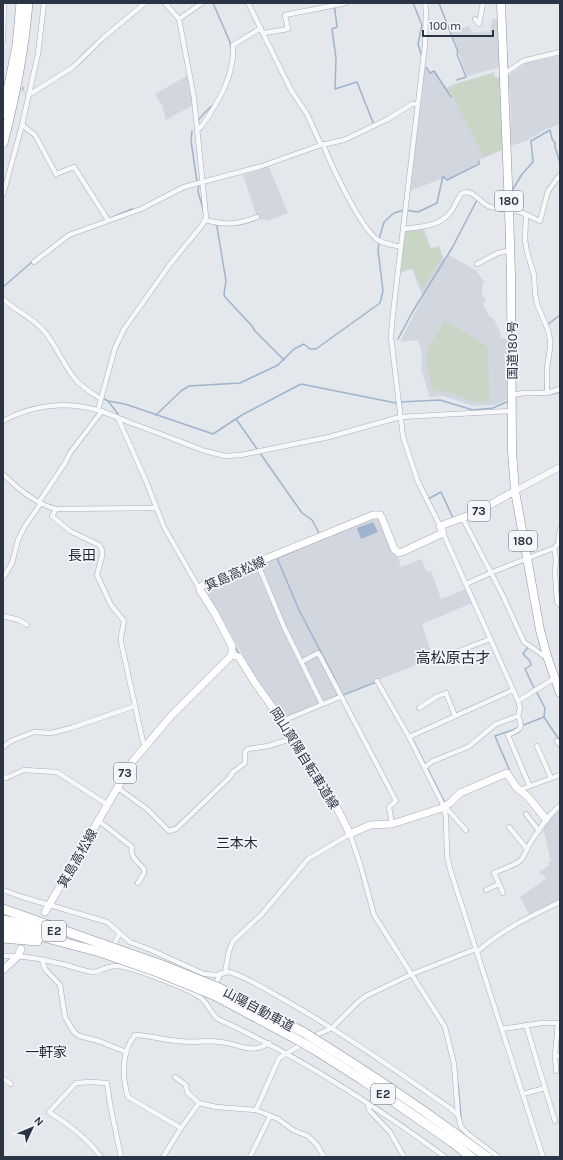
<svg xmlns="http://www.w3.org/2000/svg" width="563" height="1160" viewBox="0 0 563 1160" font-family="Karla,'Noto Sans JP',sans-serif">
  <rect width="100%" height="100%" fill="#e4e7ec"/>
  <!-- built -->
  <g fill="#d2d6de">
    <path d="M492,19H499L501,67L467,76L452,32L469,26L472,33L485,31L490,32Z"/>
    <path d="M560,56V124L546,129L526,141L510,146L511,107L508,76L526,63Z"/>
    <path d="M424,66L429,74L435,71L446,88L454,84L495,72L494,76L501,77L503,150L479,160L478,163L449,179L444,178L409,191Z"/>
    <path d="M188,75L193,105L166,120L162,105L155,94Z"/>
    <path d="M269,167L288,213L268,221L260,219L256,214L243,175Z"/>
    <path d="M424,228L431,248L439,246L445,261L449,255L475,270L484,281L482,288V296L486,298L483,304L489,316L494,319L500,332L501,338L508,339V398L503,402L495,405L474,406L443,396L430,397L421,369L422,361L421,349L418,340L400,342L423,297L412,269L400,273L405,230Z"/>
    <path d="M378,516L397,554L401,567L421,559L427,572L431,571L441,599L466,589L472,603L422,624L433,658L323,702L284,624L260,567L262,562Z"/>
    <path d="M252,567L256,568L282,628L320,704L285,718L258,681L203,586Z"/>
    <path d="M560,809V900L529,914L520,897L547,878L539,872L550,865L548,863L551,861L543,828L548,820Z"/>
  </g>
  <!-- green -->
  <g fill="#c9d6c5">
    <path d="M494,73V78L499,79L502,149L484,157L449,89L458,84Z"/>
    <path d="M423,230L430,250L438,247L442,257L422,289L413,268L401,271L405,232Z"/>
    <path d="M445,321L483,343L488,348L489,401L476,402L440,390L433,391L427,366V350Z"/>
  </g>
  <!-- water -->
  <path fill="#9fb4cc" d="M373,522L378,532L361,539L357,528Z"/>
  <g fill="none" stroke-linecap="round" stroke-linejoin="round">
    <!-- stream -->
    <g stroke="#9fb4cc" stroke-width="1.5">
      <path d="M213,3L230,42L231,49"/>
      <path d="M334,3L337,27L332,29L336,58L335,89L357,82L374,125"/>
      <path d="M413,3L422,25L418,44L422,57"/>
      <path d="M439,3L458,52L457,54L466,77L457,80"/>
      <path d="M426,67L430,73L434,71L451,97"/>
      <path d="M199,120C202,114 209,109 214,104"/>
      <path d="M192,131L191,141L197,182"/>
      <path d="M199,184L198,192L205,215"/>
      <path d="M512,191L522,174L533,162L531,141L550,130L552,139L555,143V147L560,163"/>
      <path d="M108,219L132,209L134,210"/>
      <path d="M215,223L217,227L226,281L224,294L225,297L252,326L255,331L284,360"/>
      <path d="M379,239L384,222L394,213L404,210L418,212L437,203L443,176L447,180L479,164V161"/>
      <path d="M59,240L66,235"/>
      <path d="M3,287L33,261"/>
      <path d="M547,325L560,315"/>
      <path d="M398,339L413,311L452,248L477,200"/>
      <path d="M552,394L560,392"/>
      <path d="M539,395H544L545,384"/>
      <path d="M102,398L108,401L118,414"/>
      <path d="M108,401L125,404L213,434L242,415L301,384L396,403"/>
      <path d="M400,402L440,400L473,410L493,408L509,401"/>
      <path d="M156,415L181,391L189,386L240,383L278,365L294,349L304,344L310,349H316L380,303L383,291L378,250L379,243"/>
      <path d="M236,419L302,513L312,520L319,533"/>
      <path d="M428,499L441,492L453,518"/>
      <path d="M294,551L277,558L299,610L335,679"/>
      <path d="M235,646L240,655"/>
      <path d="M528,647L523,654L530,661L531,665L525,669L534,688"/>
      <path d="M536,691L545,708L544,717L560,741"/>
      <path d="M343,695L376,682"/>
      <path d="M521,726L544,717"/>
      <path d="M413,740L445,803"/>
      <path d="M509,771V769L495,736L518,728"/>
      <path d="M458,1083L461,1118"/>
    </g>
    <!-- minor-tunnel -->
    <path stroke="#bfc3cb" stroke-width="4.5" stroke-dasharray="4.5 2" stroke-linecap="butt" d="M3,84L24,89"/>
    <!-- minor casing -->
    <g stroke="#a9aeb7" stroke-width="5.5">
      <g id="minor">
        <path d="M248,3L291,90L307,114L321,145"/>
        <path d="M425,3L426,10L425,45L392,322L391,337L403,437L418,482L440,526"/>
        <path d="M179,19L202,3"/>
        <path d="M475,19L479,24L483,3"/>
        <path d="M264,33L288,29L285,15L346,3"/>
        <path d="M3,41L4,3"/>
        <path d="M504,74L523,61L560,52"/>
        <path d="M28,94L32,93L73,67L103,38L145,3"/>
        <path d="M22,125L35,135L56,174L74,167L108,220"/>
        <path d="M197,130L201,127C218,103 235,75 233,45L261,28"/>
        <path d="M323,144C331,165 361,229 378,240C384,244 394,245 401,247"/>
        <path d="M3,195L22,125L38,54L44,3"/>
        <path d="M205,220C225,225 238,225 257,217"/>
        <path d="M403,229C418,227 439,227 450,213C454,208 457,200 461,194C471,187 480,202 488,206C497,210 508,208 517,211C525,213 532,218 540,221L548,191L560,175"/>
        <path d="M34,262L69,235L141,209L184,187L262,166L321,145L344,140L388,119L412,104H418"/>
        <path d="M477,264L498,253L511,250"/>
        <path d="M3,299C16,311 33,318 44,331C57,346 63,365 76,380C83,388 92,393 101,399"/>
        <path d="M547,393L560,389"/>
        <path d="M512,395L524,393H547V368L550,348V340L548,330L537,304L535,293L534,275L527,252L525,240L526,215"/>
        <path d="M98,410L115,348L124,329L171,263L203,224L206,217L194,98L179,19L165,3"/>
        <path d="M118,418L146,481L164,527L200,590"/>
        <path d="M3,421C32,405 65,401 97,410C109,413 120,419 131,423C156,432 181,442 205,451L225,456L241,455L329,437L400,417L511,411"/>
        <path d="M3,474C17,488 36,504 56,509L156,508"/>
        <path d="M39,502L65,463L70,453L102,411"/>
        <path d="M56,509L52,516L70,531L99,545L102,550V556L97,575L111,605L124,621L121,637V642L143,742L146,745"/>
        <path d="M462,517L502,594L524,642L544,656H547"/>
        <path d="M560,529L558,544L554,548L556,558L555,572L557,602L560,605"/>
        <path d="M257,562L284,627L322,704"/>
        <path d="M3,578L12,563L18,540L25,526L41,503"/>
        <path d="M466,584L495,571L554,548"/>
        <path d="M3,616L19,620L27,625"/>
        <path d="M436,660L490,639"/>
        <path d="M301,662L318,653L320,656L396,801L389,807L392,824"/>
        <path d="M377,681L409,737L444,807L446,817L447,855L450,869L543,1157"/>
        <path d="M518,701L555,678"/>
        <path d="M419,708L436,697L446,693L455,716"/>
        <path d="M518,716C524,728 520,730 508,735L529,785"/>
        <path d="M283,722L287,719L340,697"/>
        <path d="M409,737L513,690"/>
        <path d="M557,741L560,745"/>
        <path d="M537,746L551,778"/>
        <path d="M3,747L11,741L34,732L51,733L71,728L135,706"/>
        <path d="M425,767L433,761L468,747L496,724L518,716L520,708L518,701L443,533"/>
        <path d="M3,777L6,778L24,770L57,772L108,805"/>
        <path d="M118,788L147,809L169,831L176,829L229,778L233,772L245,763V752L248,749L268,746L294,738"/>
        <path d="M519,790L560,775"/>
        <path d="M445,810L447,809L466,830"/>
        <path d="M526,814L539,831"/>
        <path d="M99,821L132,847C129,856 139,863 144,869V873L138,883"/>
        <path d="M509,827L527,849"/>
        <path d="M3,890L19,896L107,922L130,942L151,950L204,974L216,975L229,972C247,977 265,989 281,998C340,1031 395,1070 450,1108L458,1115L461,1127L468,1134L498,1157"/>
        <path d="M486,890L499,884"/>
        <path d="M503,893L494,873C502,869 513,866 520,861C525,856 526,850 529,845C538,831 546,818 558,807L560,806"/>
        <path d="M113,948L119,934"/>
        <path d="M477,952C501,930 531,916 560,902"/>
        <path d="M3,956C24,955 45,960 66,965C74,967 84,971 93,972C99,972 106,966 116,966C130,966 190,989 201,998C208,1003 210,1013 218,1019C299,1056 373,1104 445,1157"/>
        <path d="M42,960L45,969L60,985L65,1017L74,1032L79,1036L99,1041L126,1052"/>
        <path d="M225,972L229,951L233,941L262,914L308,859L350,834L361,867L374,915L445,1027L454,1064L458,1115"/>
        <path d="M214,987L221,973"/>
        <path d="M526,1025L555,1121"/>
        <path d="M502,1029L542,1023H558L555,1056H560"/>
        <path d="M312,1038L318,1034L332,1028L358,1002L366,996L412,974L476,949"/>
        <path d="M555,1056L556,1071"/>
        <path d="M175,1077L186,1085L187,1092L199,1103"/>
        <path d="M3,1079L11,1084"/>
        <path d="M523,1094L545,1088"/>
        <path d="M368,1104L369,1110L390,1132L404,1157"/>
        <path d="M256,1110L279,1058L304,1043"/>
        <path d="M181,1128L128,1097C122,1077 121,1052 135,1035C149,1035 163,1040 178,1041C192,1043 207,1040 221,1042C239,1044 252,1055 269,1043"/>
        <path d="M101,1157C87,1138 69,1125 49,1112L76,1083L91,1082L107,1083L110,1104L121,1157"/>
        <path d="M163,1157L181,1128L199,1103L216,1107L256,1110L278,1119L293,1130L308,1136L317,1145L324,1157"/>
        <path d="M250,1157L270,1116"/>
      </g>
    </g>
    <!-- tertiary casing -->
    <g stroke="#a9aeb7" stroke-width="7">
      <path id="tertiary" d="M515,491L560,467"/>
    </g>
    <!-- secondary casing -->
    <g stroke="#a9aeb7" stroke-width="8">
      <path id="secondary" d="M232,655L239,657L255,683L283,722L320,777L335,804L350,834L370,825L392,824L442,808L450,803L460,793L507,773L516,787L528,797L546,819"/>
    </g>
    <!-- primary casing -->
    <g stroke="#a3abb8" stroke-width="8">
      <g id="primary">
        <path d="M45,912L133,761L171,716L232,655V646L214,612L200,590V588L204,584L373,515H380L382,518L394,549L399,553L402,552L443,533L440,526L475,513L515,491"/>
        <path d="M3,970L18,956L21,949"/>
      </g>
    </g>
    <!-- trunk casing -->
    <g stroke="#8b94a3" stroke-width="9">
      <path id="trunk" d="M501,3L509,210L511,275L512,451L515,491L540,630L547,656L560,693"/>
    </g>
    <!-- motorway casing -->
    <g stroke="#8b94a3" stroke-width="10">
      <g id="motorway">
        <path d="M3,114L17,46L21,3"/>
        <path d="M3,143C15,97 24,51 28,3"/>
        <path d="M3,909L105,945"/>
        <path d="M3,920L47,929"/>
        <path d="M3,929L43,937L100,952"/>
        <path d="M3,938L37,941"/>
        <path d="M219,988L305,1033"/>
        <path d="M216,996L298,1040"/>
        <path d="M319,1042C366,1071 412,1102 457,1135"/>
        <path d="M312,1048L361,1079L452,1142"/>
      </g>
    </g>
    <!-- minor -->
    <use href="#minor" stroke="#f7f8fa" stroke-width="4.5"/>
    <!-- tertiary -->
    <use href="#tertiary" stroke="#f7f8fa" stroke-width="6"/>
    <!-- secondary -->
    <use href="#secondary" stroke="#fff" stroke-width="7"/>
    <!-- primary -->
    <use href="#primary" stroke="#fff" stroke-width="7"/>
    <!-- trunk -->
    <use href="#trunk" stroke="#fff" stroke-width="8"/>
    <!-- motorway -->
    <use href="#motorway" stroke="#fff" stroke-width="9"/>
    <!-- motorway-bridge casing -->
    <g stroke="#8b94a3" stroke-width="10" stroke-linecap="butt">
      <g id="motorway-bridge">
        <path d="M105,945L162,965L219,988"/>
        <path d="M100,952L160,973L216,996"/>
        <path d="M305,1033L319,1042"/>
        <path d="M298,1040L312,1048"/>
        <path d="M457,1135L487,1157"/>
        <path d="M452,1142L471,1157"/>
      </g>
    </g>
    <!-- motorway-bridge -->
    <use href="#motorway-bridge" stroke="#fff" stroke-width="9"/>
  </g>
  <g text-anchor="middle" stroke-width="3.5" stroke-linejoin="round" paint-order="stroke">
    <!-- shield labels -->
    <g fill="#f4f6f9" stroke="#676e7b" stroke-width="1">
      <rect x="495" y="191" width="28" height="20" rx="3"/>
      <rect x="468" y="501" width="22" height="20" rx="3"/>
      <rect x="509" y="531" width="28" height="20" rx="3"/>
      <rect x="114" y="763" width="22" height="20" rx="3"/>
      <rect x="42" y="921" width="24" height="20" rx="3"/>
      <rect x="371" y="1084" width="24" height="20" rx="3"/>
    </g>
    <g font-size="12" font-weight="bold" fill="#2b3445">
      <text x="509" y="205">180</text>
      <text x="479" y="515">73</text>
      <text x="523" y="545">180</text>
      <text x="125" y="777">73</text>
      <text x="54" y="935">E2</text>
      <text x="383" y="1098">E2</text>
    </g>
    <!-- street labels -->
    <g font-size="13" fill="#2b3445" stroke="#f4f6f9">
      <text transform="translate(512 350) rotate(-90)" y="5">国道180号</text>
      <text transform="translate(235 573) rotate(-24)" y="5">箕島高松線</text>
      <text transform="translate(305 758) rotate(58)" y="5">岡山賀陽自転車道線</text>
      <text transform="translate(77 858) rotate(-60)" y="5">箕島高松線</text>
      <text transform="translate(259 1009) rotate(28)" y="5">山陽自動車道</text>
    </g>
    <!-- neighbourhood labels -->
    <g font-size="14" fill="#1d2536" stroke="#f4f6f9">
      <text x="82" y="560">長田</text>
      <text x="237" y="848">三本木</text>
      <text x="46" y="1057">一軒家</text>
    </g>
    <!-- quarter labels -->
    <g font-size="15" fill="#1d2536" stroke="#f4f6f9">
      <text x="453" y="663">高松原古才</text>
    </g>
  </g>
  <!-- border -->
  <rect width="563" height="1160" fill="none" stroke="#2b3445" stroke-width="8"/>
  <!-- north arrow -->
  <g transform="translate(32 1128) rotate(46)" stroke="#f4f6f9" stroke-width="3" paint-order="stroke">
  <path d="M0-3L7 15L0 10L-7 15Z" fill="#2b3445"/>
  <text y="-6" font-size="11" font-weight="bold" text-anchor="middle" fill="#2b3445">N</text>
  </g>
  <!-- scale -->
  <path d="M423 30v6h70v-6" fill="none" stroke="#2b3445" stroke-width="2"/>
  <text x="429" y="30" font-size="12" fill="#2b3445" stroke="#f4f6f9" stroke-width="3" paint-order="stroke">100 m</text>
</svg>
